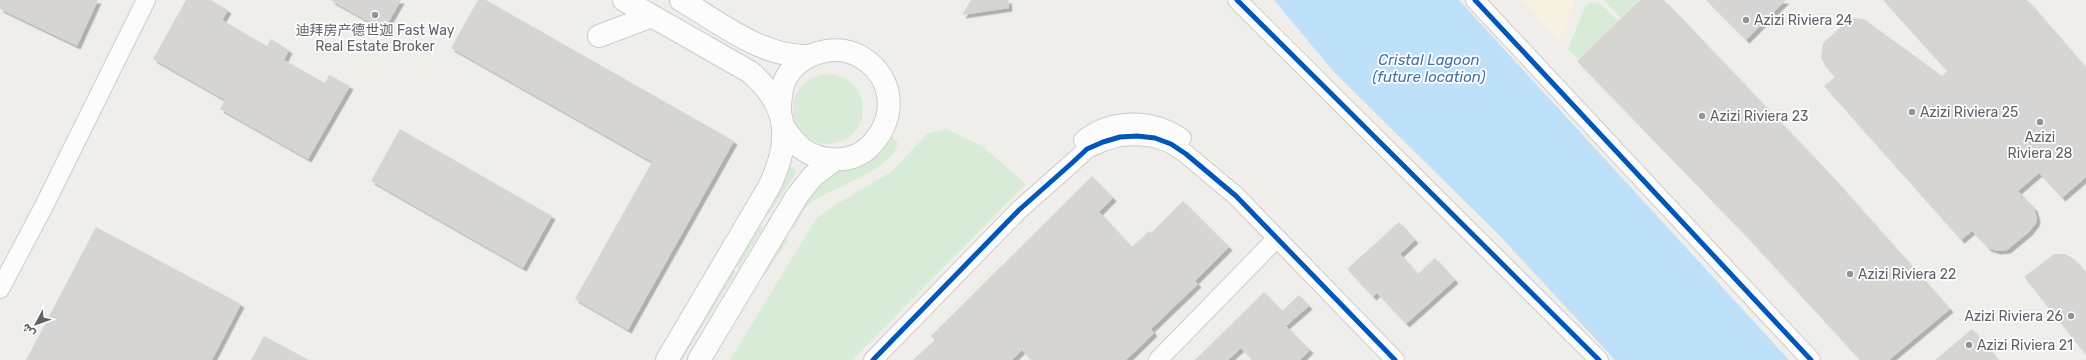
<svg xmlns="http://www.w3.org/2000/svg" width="2086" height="360" viewBox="0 0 2086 360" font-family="Rubik,Cairo,'Noto Sans SC',sans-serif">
  <defs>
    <filter id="shadow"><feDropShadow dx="3.5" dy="3.5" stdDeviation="0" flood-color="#0004"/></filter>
  </defs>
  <rect width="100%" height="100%" fill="#efeeea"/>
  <!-- green -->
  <g fill="#d8ebd6">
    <path d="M1603,0H1639L1621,18Z"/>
    <path d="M1598,2L1618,21L1578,59L1568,49L1585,7L1589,4Z"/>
    <circle cx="828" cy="109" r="35"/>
    <path d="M946,129L982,146L1026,184L852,360H730L816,219L827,210L891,172L927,134Z"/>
    <path d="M891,137L897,141C901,167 825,190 808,205C802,211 798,222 794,229L788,226C798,209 810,187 826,176C833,171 845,170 853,168C867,165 884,149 891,137Z"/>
    <path d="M787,164L797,171L769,214L765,212Z"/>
    <path d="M758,224L763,227L739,268L733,264Z"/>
    <path d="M782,236L788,240L766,273L761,270Z"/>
    <path d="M730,268L736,272L682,360H675Z"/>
  </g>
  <!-- sand -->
  <path fill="#f6f1e1" d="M1520,0H1573L1574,8L1559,40Z"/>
  <!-- water -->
  <path fill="#bfe0f9" d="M1274,0H1459L1789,360H1615L1499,235L1333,71Z"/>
  <!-- building -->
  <g fill="#d6d5d3" filter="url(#shadow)">
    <path d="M0,0H98L77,46L0,9Z"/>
    <path d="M186,0H211L228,10L222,20L267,46L271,39L289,50L284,60L325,83L329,75L350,86L308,159L220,109L225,100L153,59Z"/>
    <path d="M330,0H401L384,30Z"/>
    <path d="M478,0H486L734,141L628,330L575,299L652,162L451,48Z"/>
    <path d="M971,0H1008L1009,8L962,15Z"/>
    <path d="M1640,0H1664L1827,171L1950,309L1889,360H1860L1749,239L1577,61Z"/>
    <path d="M1706,0H1786L1746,40Z"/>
    <path d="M1883,0H2027L2086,68V177L2062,198L2039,173L2018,191L2034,208L2037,218L2036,223L2029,232L2007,250L1997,251L1988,248L1972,231L1961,240L1824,86L1835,77L1826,67L1821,58L1823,43L1844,24L1854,18L1864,19L1942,76L1947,71Z"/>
    <path d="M400,129L552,216L523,268L371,181Z"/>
    <path d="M1092,176L1113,198L1099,212L1132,247L1149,231L1151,233L1183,201L1229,247L1195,281L1198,284L1151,329L1154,333L1126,360H1031L1022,350L1012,360H913L935,340L931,336Z"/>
    <path d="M1399,222L1415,240L1400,254L1418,274L1435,258L1455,280L1406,324L1377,293L1373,297L1347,269Z"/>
    <path d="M96,227L241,304L212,360H26Z"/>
    <path d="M2054,254H2065L2074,259L2086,273V355L2024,277Z"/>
    <path d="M1264,292L1282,311L1299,295L1309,306L1286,326L1310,350L1300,360H1252L1241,348L1228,360H1195Z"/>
    <path d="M1972,329L1998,360H1935Z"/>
    <path d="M264,336L309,360H251Z"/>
  </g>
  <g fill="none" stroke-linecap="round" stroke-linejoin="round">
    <!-- minor casing -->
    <g stroke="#cbcccc" stroke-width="20">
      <g id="minor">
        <path d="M1237,0L1599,360"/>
        <path d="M1475,0L1811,360"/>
        <path d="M1083,140C1111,117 1152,117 1182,138"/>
        <path d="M0,289L43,208L146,0"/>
        <path d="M873,360L1019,210L1072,163L1087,149L1103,142L1120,137L1137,136L1155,138L1171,144L1186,154L1236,196L1395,360"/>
        <path d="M1158,360L1277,238"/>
      </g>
    </g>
    <!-- tertiary casing -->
    <g stroke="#cbcccc" stroke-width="24">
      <g id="tertiary">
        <path d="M624,0L750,72C790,106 791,142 769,187L667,360"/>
        <path d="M681,0C718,22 764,58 808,56"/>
        <path d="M599,36L652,16"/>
        <path d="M780,109C780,99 781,90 785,80C798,53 836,42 861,57C896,78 897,120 869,147C853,163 823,163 804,150C796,145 790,136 784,128"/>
        <path d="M699,360L797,196L813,176L834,160"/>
      </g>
    </g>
    <!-- minor -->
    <use href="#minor" stroke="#fdfcfc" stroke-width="18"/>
    <!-- tertiary -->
    <use href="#tertiary" stroke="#fdfcfc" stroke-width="22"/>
    <!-- cycleway casing -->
    <g stroke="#fff" stroke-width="8">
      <g id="cycleway">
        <path d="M1237,0L1599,360"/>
        <path d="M1475,0L1811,360"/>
        <path d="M873,360L1019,210L1072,163L1087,149L1103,142L1120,137L1137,136L1155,138L1171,144L1186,154L1236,196L1395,360"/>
      </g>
    </g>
    <!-- cycleway -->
    <use href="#cycleway" stroke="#0057b8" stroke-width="5"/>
  </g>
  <!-- markers -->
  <g fill="#919496" stroke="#fff" stroke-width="1.5">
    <circle cx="375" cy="15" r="4"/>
    <circle cx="1746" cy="20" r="4"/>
    <circle cx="1912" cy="112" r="4"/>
    <circle cx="1702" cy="116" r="4"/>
    <circle cx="2040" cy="122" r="4"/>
    <circle cx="1850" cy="274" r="4"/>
    <circle cx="2071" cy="316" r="4"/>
    <circle cx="1969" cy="345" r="4"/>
  </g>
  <g text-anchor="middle" stroke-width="3.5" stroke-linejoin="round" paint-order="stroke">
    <!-- poi labels -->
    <g font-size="14" fill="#5f6368" stroke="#fff" text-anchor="start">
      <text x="1754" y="25">Azizi Riviera 24</text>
      <text x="375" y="35" text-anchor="middle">迪拜房产德世迦 Fast Way<tspan x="375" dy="16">Real Estate Broker</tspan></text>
      <text x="1920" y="117">Azizi Riviera 25</text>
      <text x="1710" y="121">Azizi Riviera 23</text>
      <text x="2040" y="142" text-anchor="middle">Azizi<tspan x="2040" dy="16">Riviera 28</tspan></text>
      <text x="1858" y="279">Azizi Riviera 22</text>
      <text x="2063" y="321" text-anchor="end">Azizi Riviera 26</text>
      <text x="1977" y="350">Azizi Riviera 21</text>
    </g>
    <!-- water labels -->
    <g font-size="15" font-style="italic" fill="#4174aa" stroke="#fff">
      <text x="1429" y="65">Cristal Lagoon<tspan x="1429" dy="17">(future location)</tspan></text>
    </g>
  </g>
  <!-- north arrow -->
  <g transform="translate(36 324) rotate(229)" stroke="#ffffff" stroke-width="3" paint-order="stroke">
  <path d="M0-3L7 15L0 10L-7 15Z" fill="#5f6368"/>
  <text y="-6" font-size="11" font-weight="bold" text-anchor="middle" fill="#5f6368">ش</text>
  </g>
</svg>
